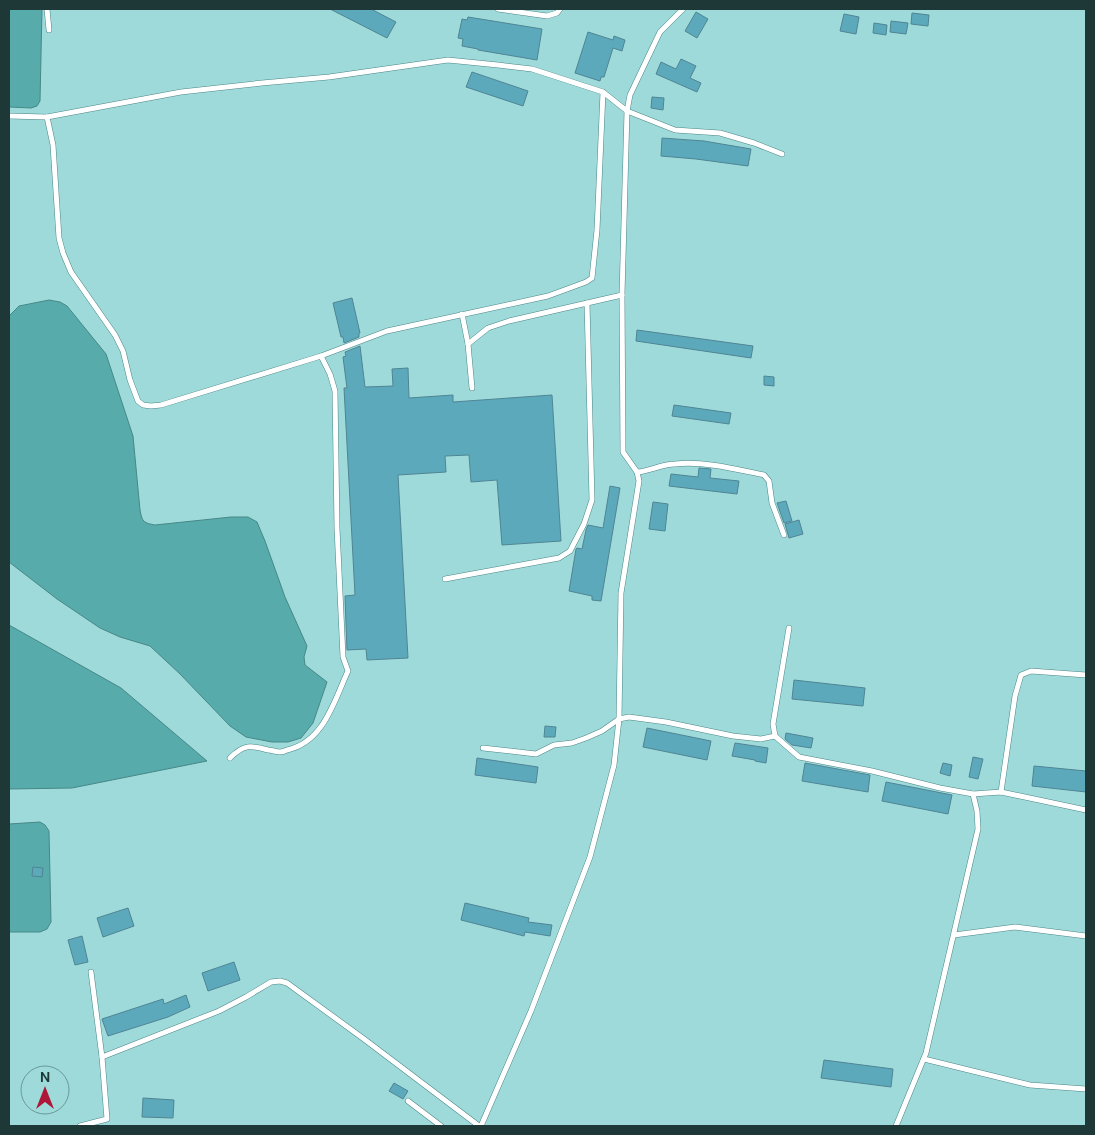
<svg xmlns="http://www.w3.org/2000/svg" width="1095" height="1135" viewBox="0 0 1095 1135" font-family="'DM Sans',sans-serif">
  <rect width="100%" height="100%" fill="#9edada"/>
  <!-- water -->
  <g fill="#58abab" stroke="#478888">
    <path d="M9,9H42L40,101L37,106L31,108L9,107Z"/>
    <path d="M49,300L60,302L67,306L106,354L133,436L140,510C142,522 144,523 155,525L231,517H248L257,522L265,541L285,597L307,646L304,657L305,665L327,682L313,723L301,738L288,742H272L246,737L230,726L180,674L150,646L120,637L100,628L57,599L9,562V316L19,306Z"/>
    <path d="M9,625L121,688L207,761L72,788L9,789Z"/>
    <path d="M40,822L45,825L49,831L51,922L47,929L40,932H9V824Z"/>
  </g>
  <!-- building -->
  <g fill="#5da9bc" stroke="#4f8593">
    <path d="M330,9H371L396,22L387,38Z"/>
    <path d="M696,12L708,19L697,38L685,31Z"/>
    <path d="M912,13L929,15L928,26L911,24Z"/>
    <path d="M844,14L859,17L856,34L840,31Z"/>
    <path d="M468,17L542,29L537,60L478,50V49L462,46L463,39L458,38L462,19L467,20Z"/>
    <path d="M891,21L908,23L906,34L890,32Z"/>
    <path d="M874,23L887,25L886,35L873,33Z"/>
    <path d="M588,32L613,40L614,36L625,40L622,51L613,48L604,77H601L600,81L575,73Z"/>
    <path d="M681,59L696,66L690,78L701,83L697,92L656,74L661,62L676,69Z"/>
    <path d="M472,72L528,91L523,106L466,87Z"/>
    <path d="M652,97L664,98L663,110L651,108Z"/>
    <path d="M662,138L704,141L751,149L748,166L696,159L661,156Z"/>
    <path d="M352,298L360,333H359V337L344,343L343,337H341L333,303Z"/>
    <path d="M637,330L753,346L751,358L636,341Z"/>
    <path d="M360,346L365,387L393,386L392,369L408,368L409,398L453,395V402L552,395L561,541L502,545L497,480L471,482L469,455L445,456L446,472L398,475L408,658L367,660L366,649L347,650L345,596L355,595L344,388H347L343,357L346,356L345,352Z"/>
    <path d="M764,376L774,377V386L764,385Z"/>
    <path d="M674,405L731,413L729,424L672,416Z"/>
    <path d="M699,468L711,469L710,478L739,481L737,494L669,486L671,474L698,477Z"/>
    <path d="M610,486L620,488L601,601L592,600V596L569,591L576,549L577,548L582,549L586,530L588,525L603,528Z"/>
    <path d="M786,501L792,521L784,523L777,503Z"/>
    <path d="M653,502L668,504L665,531L649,529Z"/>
    <path d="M799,520L803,534L789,538L785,524Z"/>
    <path d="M794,680L865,688L863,706L792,699Z"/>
    <path d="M545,726L556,727L555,737H544Z"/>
    <path d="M647,728L711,741L707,760L643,747Z"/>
    <path d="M786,733L813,738L811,748L792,745L785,739Z"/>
    <path d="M735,743L768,748L766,763L755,761V760L732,756Z"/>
    <path d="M973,757L983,759L978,779L969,777Z"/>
    <path d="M477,758L538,767L536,783L475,775Z"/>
    <path d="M805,763L870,775L868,792L802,781Z"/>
    <path d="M943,763L952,765L950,776L940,773Z"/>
    <path d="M1034,766L1086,771V792L1032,786Z"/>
    <path d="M886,782L952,795L948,814L882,801Z"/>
    <path d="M33,867L43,868L42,877L32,876Z"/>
    <path d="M465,903L529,918L528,922L552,925L550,936L525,932L524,936L461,920Z"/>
    <path d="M128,908L134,926L103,937L97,918Z"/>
    <path d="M82,936L88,962L75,965L68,940Z"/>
    <path d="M234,962L240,980L208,991L202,973Z"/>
    <path d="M186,995L190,1007L168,1017L108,1036L102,1019L163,999L164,1004Z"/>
    <path d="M824,1060L893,1069L891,1087L821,1078Z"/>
    <path d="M394,1083L408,1091L403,1099L389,1091Z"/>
    <path d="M143,1098L174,1100L173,1118L142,1117Z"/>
  </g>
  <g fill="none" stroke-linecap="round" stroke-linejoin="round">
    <!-- service casing -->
    <g stroke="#4c8687" stroke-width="6">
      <g id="service">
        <path d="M47,9L49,30"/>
        <path d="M498,9L547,16L557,13L560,9"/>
        <path d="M603,92L597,230L592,278L586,282L548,296L387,331L321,356L161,405L151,406L143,405L138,401L130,380L123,351L115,335L71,272L63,253L59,238L53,145L47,117L181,92L262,83L329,77L448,60L498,65L532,69L603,92L627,111L675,130L720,133L754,143L782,154"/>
        <path d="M9,116L47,117"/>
        <path d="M462,314L468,344"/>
        <path d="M472,388L468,344L488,328L509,321L622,295"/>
        <path d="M637,472C650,471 662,464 675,464C705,461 735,469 764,475L769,481L772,503L784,535"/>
        <path d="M445,579L559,558L570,551L584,524L592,500L587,303"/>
        <path d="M775,736L799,757L872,771L940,788L973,794L1001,792L1086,810"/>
        <path d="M483,748L536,754L554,745L572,743L586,738L602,731L619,719L629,717L666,722L733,736L761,739L775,736L773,724L789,628"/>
        <path d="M230,758C244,744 251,745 268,750C272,750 276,752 280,752C282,752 285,751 287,750C324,742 334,701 348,671L343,657L337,528L335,391L330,374L321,356"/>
        <path d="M1001,792L1015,696L1021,675L1031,671L1086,675"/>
        <path d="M954,935L1015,927L1086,936"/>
        <path d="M91,972L102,1057L219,1011L246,997L271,982L280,981L287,983L364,1039L479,1126"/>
        <path d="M924,1059L1030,1085L1086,1089"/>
        <path d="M408,1101L441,1126"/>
        <path d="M80,1126L107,1119L102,1057"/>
        <path d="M481,1126L531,1011L590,857L614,765L619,719L621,593L639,481L637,472L623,452L622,295L627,111L630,95L660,32L683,9"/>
        <path d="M896,1126L926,1053L978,829L977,811L973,794"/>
      </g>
    </g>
    <!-- service -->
    <use href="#service" stroke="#fff" stroke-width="5"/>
  </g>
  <!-- border -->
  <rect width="1095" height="1135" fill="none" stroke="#1e3737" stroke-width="20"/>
  <!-- north arrow -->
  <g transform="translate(45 1090)"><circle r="24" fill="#9edada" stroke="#6b9999"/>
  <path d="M0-4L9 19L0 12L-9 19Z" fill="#ad1839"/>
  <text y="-8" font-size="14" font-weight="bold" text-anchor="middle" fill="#1e3737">N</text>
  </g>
</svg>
